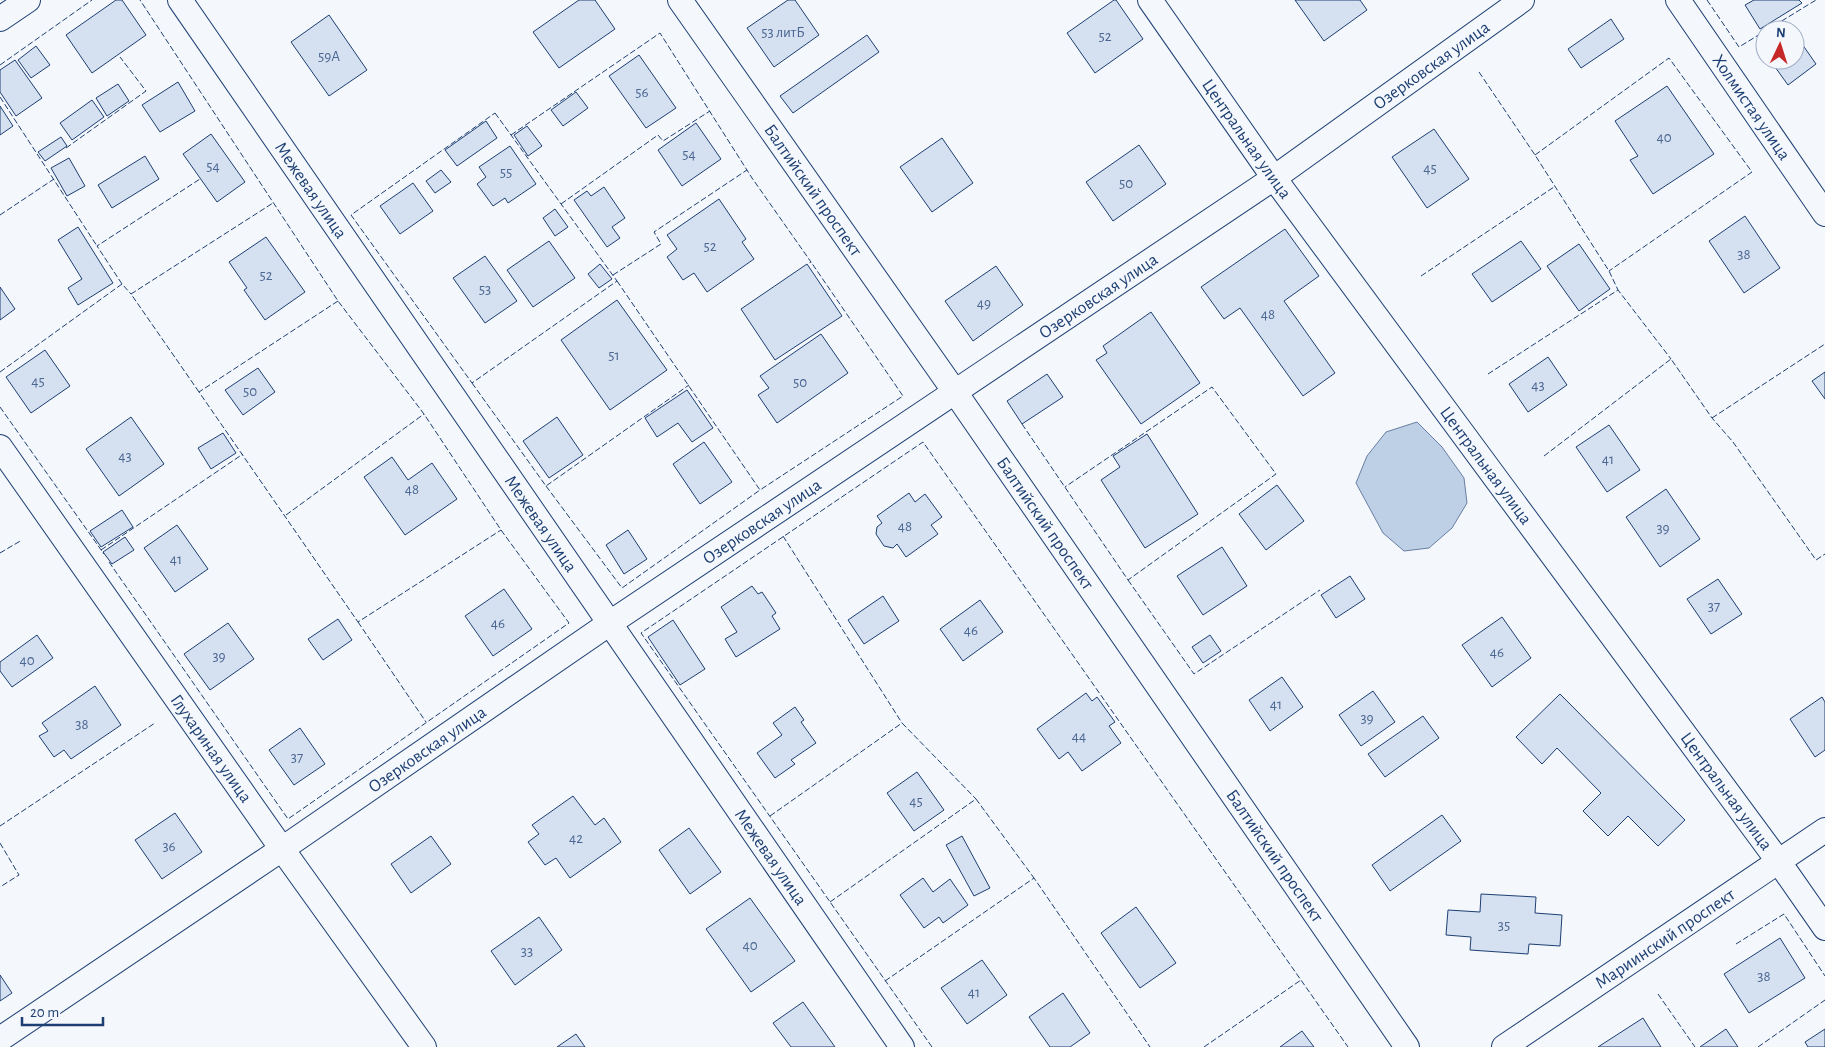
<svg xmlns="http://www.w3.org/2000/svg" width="1825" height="1047" viewBox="0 0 1825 1047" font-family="'Alegreya Sans',sans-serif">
  <rect width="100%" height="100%" fill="#f4f7fb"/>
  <!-- water -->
  <path fill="#bed0e5" stroke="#687fa3" d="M1417,422L1442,447L1464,478L1467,503L1452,528L1429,548L1404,551L1383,533L1356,483L1367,456L1386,432Z"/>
  <!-- building -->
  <g fill="#d5e0f0" stroke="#1d3f73">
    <path d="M116,0H122L146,35L92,73L66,35Z"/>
    <path d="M579,0H595L615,29L559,68L533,32Z"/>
    <path d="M788,0H795L819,35L774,67L747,28Z"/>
    <path d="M1114,0H1116L1143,39L1095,73L1067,33Z"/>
    <path d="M1295,0H1360L1367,10L1324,41Z"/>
    <path d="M1754,0H1799L1802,3L1760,29L1745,5Z"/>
    <path d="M329,15L367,70L329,96L291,42Z"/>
    <path d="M1611,19L1624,39L1581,68L1568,49Z"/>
    <path d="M1795,34L1816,64L1788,85L1770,60H1795Z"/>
    <path d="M867,35L879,52L793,113L780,96Z"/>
    <path d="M36,46L50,65L31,78L18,60Z"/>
    <path d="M639,55L676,108L646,128L609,76Z"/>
    <path d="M15,60L42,98L16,116L0,92V70Z"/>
    <path d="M178,82L195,111L160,132L142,105Z"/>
    <path d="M118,84L129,101L107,116L96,98Z"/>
    <path d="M1667,86L1714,154L1653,194L1630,160L1638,156L1615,121Z"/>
    <path d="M576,92L588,108L563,126L551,110Z"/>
    <path d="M92,100L104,117L72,140L60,123Z"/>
    <path d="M0,106L13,126L0,135Z"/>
    <path d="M486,121L497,138L457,166L445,150Z"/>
    <path d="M696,123L721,159L682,186L658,150Z"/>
    <path d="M527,126L542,146L528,156L514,135Z"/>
    <path d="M1434,129L1469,179L1427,208L1392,157Z"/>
    <path d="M211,134L245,182L217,202L183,154Z"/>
    <path d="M61,137L67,146L45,161L38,152Z"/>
    <path d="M942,138L973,183L932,212L900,167Z"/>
    <path d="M1139,145L1166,184L1113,221L1086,182Z"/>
    <path d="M510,146L536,184L508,203L505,198L493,206L477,184L486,177L479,167Z"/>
    <path d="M145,156L159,179L112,208L98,185Z"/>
    <path d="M69,158L85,186L67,196L51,168Z"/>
    <path d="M441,170L451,182L435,193L426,181Z"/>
    <path d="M413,183L433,211L400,234L380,206Z"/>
    <path d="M604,187L625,218L612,227L620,238L607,247L574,200L587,191L591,196Z"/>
    <path d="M719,199L746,239L742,242L754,259L707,292L694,273L683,280L667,257L677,249L667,235Z"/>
    <path d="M555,209L568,227L555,236L543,218Z"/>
    <path d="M1745,216L1780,268L1744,293L1709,241Z"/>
    <path d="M78,227L113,283L78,305L68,288L82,279L58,240Z"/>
    <path d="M1285,229L1319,276L1284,301L1335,373L1303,396L1240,308L1224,319L1201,287Z"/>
    <path d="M266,237L305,292L265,320L244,290L247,288L229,262Z"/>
    <path d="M549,241L575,278L533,307L507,270Z"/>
    <path d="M1521,241L1541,269L1492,302L1472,274Z"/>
    <path d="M1579,244L1610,289L1579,311L1547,266Z"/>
    <path d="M485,256L517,301L485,323L453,278Z"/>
    <path d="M600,264L612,279L599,288L588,274Z"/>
    <path d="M807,264L842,316L775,360L741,309Z"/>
    <path d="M996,266L1023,305L973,341L945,301Z"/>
    <path d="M0,287L15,309L0,320Z"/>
    <path d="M617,300L667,370L610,410L561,340Z"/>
    <path d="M1151,312L1200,383L1141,424L1096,360L1107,353L1103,346Z"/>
    <path d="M821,334L848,373L777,423L758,395L769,388L760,376Z"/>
    <path d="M45,350L70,386L31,413L6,377Z"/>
    <path d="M1548,357L1567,385L1528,412L1509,384Z"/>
    <path d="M258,368L275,392L243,415L225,390Z"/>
    <path d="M1825,372V399L1812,381Z"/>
    <path d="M1047,374L1063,397L1022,424L1007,401Z"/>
    <path d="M687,390L713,428L692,442L678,423L657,437L645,418Z"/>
    <path d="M131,417L164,464L119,496L86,449Z"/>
    <path d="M557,417L583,455L549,478L523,441Z"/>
    <path d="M1609,425L1640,470L1607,492L1576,447Z"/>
    <path d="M223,433L236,453L211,469L198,448Z"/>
    <path d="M1147,434L1198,514L1145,548L1101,480L1120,467L1113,456Z"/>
    <path d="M704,442L732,482L700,504L673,464Z"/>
    <path d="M392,457L408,480L432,463L457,499L405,535L364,477Z"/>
    <path d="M1277,485L1304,521L1266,550L1239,514Z"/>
    <path d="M1666,489L1700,539L1660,567L1626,517Z"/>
    <path d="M909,493L915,502L925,494L942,517L931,525L938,534L906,557L897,544L893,548L884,546L876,534L877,527L882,523L877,516Z"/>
    <path d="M122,510L133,527L101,547L90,531Z"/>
    <path d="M177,525L208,569L175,592L144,548Z"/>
    <path d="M628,530L647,559L624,574L606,545Z"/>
    <path d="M125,537L134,550L112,564L103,552Z"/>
    <path d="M1222,547L1247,586L1203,615L1177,576Z"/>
    <path d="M1350,576L1365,599L1336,618L1321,595Z"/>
    <path d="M1718,579L1742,614L1711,634L1687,599Z"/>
    <path d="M752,586L758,594L762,592L776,613L772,616L780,629L736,657L725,639L737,632L721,607Z"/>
    <path d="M504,589L532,629L493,656L465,616Z"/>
    <path d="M883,596L899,621L864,644L848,620Z"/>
    <path d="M980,600L1003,632L963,661L940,629Z"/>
    <path d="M1502,617L1531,658L1492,687L1462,645Z"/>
    <path d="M338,619L352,640L323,660L308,639Z"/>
    <path d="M673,620L705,669L680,685L648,637Z"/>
    <path d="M228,623L254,659L210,690L184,654Z"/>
    <path d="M37,635L53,658L12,687L0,671V662Z"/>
    <path d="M1210,635L1221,651L1203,663L1192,647Z"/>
    <path d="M1282,677L1303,707L1270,731L1249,700Z"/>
    <path d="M95,686L121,725L71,759L64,750L54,757L39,736L48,731L42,723Z"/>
    <path d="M1373,691L1395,722L1361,746L1339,715Z"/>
    <path d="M1086,693L1092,701L1097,697L1115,722L1109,726L1121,743L1082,771L1068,752L1059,759L1037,729Z"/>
    <path d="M1560,694L1685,820L1658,846L1628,816L1608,836L1583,811L1601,793L1557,748L1542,764L1516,737Z"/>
    <path d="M1822,697L1825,702V750L1815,757L1790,719Z"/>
    <path d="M795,707L804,720L801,722L816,743L791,760L795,764L775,778L757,753L782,735L773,723Z"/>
    <path d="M1423,716L1439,738L1385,777L1368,754Z"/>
    <path d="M300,728L325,764L294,785L269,750Z"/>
    <path d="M917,772L944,810L914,831L887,793Z"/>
    <path d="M573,796L595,825L604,818L621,842L570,878L556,858L545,865L528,842L539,834L532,825Z"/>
    <path d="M175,813L202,852L162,879L135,840Z"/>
    <path d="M1442,815L1461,841L1390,891L1372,865Z"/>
    <path d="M689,828L721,872L690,894L659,850Z"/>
    <path d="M431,836L451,864L411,893L391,864Z"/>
    <path d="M962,836L990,888L974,896L946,845Z"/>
    <path d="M923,878L933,892L950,879L968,905L943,923L939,917L924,928L900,895Z"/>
    <path d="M1481,894L1536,897L1535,913L1562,915L1560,946L1529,944L1528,954L1470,950L1471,937L1446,935L1448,910L1480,912Z"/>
    <path d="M750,898L795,961L751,992L706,929Z"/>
    <path d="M1136,907L1176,963L1140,988L1101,933Z"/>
    <path d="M539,917L562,950L515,985L491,951Z"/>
    <path d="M1780,938L1805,978L1749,1013L1724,974Z"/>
    <path d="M982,960L1007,995L967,1024L941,988Z"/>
    <path d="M0,975L12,993L0,1001Z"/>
    <path d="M1063,993L1090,1033L1070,1047H1050L1029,1017Z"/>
    <path d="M803,1002L835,1047H791L773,1023Z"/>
    <path d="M1643,1018L1661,1047H1598Z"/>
    <path d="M1726,1029L1738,1047H1700Z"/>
    <path d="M1825,1029V1047H1808L1805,1042Z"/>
    <path d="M1302,1031L1314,1047H1280Z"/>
    <path d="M576,1034L585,1047H557Z"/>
  </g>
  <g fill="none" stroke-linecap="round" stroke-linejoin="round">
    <!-- street casing -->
    <g stroke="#1d3f73" stroke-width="26">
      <g id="street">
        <path id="s1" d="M180,0L902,1047"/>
        <path id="s2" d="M680,0L955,392L1407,1047"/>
        <path id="s3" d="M1150,0L1274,178L1779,862L1825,928"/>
        <path id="s4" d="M1678,0L1825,214"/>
        <path d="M0,19L28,0"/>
        <path id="s5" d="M0,447L282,849L424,1047"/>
        <path id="s6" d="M0,1039L282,849L610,623L1274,178L1522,0"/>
        <path id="s7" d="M1504,1047L1825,830"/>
      </g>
    </g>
    <!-- street -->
    <use href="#street" stroke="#f4f7fb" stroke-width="24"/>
    <!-- fence -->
    <g stroke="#1d3f73" stroke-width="1" stroke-dasharray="6 2.5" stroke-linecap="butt">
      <path d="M1707,0L1739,47L1765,31"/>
      <path d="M1767,30L1816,0"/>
      <path d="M0,65L92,0"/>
      <path d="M1479,72L1535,155L1609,271L1618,290"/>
      <path d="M0,97L97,246"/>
      <path d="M495,113L617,281L472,383L351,215Z"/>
      <path d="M511,135L660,33L752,178L811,262L809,263"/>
      <path d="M66,148L146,91L120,57"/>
      <path d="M1535,155L1669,58L1752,172L1609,271"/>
      <path d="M561,204L658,135L663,141L710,111"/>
      <path d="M0,215L54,179"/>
      <path d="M613,275L661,244L654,232L747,170"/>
      <path d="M1421,276L1554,187"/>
      <path d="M617,281L760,490L903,396L811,262"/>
      <path d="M122,284L97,246L200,179"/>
      <path d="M338,301L199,392L358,622L501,530"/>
      <path d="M0,372L122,284L131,294"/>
      <path d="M1488,374L1618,290L1671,359"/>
      <path d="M472,383L546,486L689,385"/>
      <path d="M199,392L131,294L273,203"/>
      <path d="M0,407L104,554"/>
      <path d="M1712,418L1825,344"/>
      <path d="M1022,424L1128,580L1276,474L1212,387L1065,487"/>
      <path d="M1544,456L1671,359L1712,418L1733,442L1816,560L1825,554"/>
      <path d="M546,486L622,588L760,490"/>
      <path d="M286,515L424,414"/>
      <path d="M783,536L902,723"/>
      <path d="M101,550L243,454"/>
      <path d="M0,553L22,540"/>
      <path d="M109,562L288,819L569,623L501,530L424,414L338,301L140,0"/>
      <path d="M1128,580L1194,674L1320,590"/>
      <path d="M358,622L426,722"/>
      <path d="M770,816L902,723L976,799"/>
      <path d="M0,826L155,723"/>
      <path d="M0,843L19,875L0,887"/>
      <path d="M830,902L976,799L1034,878"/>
      <path d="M1736,944L1784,914L1825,976"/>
      <path d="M885,981L1034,878L1150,1047"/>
      <path d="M1658,994L1695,1047"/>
      <path d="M932,1047L641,633L923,442L1348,1047"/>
      <path d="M1204,1047L1301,980"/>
      <path d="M1758,1047L1825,1000"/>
    </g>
  </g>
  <g text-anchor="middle" stroke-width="4" stroke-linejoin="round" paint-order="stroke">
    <!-- number labels -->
    <g font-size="15" fill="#4b6792">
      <text x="783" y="37">53 литБ</text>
      <text x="1105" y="41">52</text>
      <text x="329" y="61">59А</text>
      <text x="642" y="97">56</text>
      <text x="1664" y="142">40</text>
      <text x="689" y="159">54</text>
      <text x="213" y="171">54</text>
      <text x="1430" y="173">45</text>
      <text x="506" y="177">55</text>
      <text x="1126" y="188">50</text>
      <text x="710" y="251">52</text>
      <text x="1744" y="259">38</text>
      <text x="266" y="280">52</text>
      <text x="485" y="294">53</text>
      <text x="984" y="308">49</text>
      <text x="1268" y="319">48</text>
      <text x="614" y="360">51</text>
      <text x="38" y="386">45</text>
      <text x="800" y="387">50</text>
      <text x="1538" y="390">43</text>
      <text x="250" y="396">50</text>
      <text x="125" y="461">43</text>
      <text x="1608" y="464">41</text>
      <text x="412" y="494">48</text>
      <text x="905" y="531">48</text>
      <text x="1663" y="533">39</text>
      <text x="176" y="564">41</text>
      <text x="1714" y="611">37</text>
      <text x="498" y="628">46</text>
      <text x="971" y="635">46</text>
      <text x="1497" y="657">46</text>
      <text x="219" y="661">39</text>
      <text x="27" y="665">40</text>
      <text x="1276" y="709">41</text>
      <text x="1367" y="723">39</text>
      <text x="82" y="729">38</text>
      <text x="1079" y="741">44</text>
      <text x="297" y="762">37</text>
      <text x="916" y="806">45</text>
      <text x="576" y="843">42</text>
      <text x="169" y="851">36</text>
      <text x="1504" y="930">35</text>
      <text x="750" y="950">40</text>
      <text x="527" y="956">33</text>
      <text x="1764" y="981">38</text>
      <text x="974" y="997">41</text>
    </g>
    <!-- street labels -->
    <g font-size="18" fill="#1d3f73" stroke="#f4f7fb">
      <text dy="6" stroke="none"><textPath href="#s6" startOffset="1731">Озерковская улица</textPath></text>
      <text dy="6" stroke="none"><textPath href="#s4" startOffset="130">Холмистая улица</textPath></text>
      <text dy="6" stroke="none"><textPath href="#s3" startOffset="169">Центральная улица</textPath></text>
      <text dy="6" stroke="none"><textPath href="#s1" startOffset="231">Межевая улица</textPath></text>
      <text dy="6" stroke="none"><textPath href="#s2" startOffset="232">Балтийский проспект</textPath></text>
      <text dy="6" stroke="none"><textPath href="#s6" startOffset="1326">Озерковская улица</textPath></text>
      <text dy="6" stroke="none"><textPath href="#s3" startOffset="574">Центральная улица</textPath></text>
      <text dy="6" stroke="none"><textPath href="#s6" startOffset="921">Озерковская улица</textPath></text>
      <text dy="6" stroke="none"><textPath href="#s2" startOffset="638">Балтийский проспект</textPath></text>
      <text dy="6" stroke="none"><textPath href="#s1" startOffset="636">Межевая улица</textPath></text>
      <text dy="6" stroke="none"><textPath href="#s5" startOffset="368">Глухариная улица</textPath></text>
      <text dy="6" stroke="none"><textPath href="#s6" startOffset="516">Озерковская улица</textPath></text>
      <text dy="6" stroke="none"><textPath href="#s3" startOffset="979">Центральная улица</textPath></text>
      <text dy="6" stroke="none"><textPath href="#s2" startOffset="1042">Балтийский проспект</textPath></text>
      <text dy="6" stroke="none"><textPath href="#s1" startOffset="1041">Межевая улица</textPath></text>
      <text dy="6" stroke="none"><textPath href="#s7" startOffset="194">Мариинский проспект</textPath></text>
    </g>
  </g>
  <!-- north arrow -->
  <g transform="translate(1780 45) rotate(4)"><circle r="24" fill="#f4f7fb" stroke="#9eadc5"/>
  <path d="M0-4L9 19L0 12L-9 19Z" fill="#c62828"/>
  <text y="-8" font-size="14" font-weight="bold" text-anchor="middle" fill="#1d3f73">N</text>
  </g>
  <!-- scale -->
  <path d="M22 1017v8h81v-8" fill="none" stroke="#1d3f73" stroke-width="2.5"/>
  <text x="30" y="1017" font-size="15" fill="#1d3f73" stroke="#f4f7fb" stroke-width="4" paint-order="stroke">20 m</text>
</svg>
